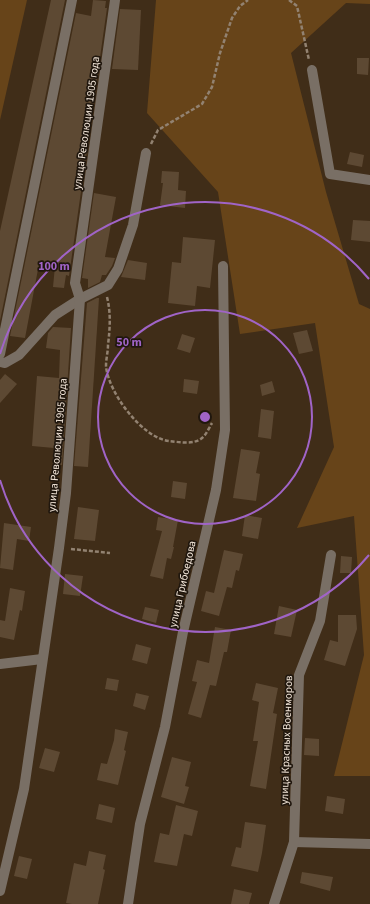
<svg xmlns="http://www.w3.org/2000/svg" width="370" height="904" viewBox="0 0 370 904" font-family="'Source Sans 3',sans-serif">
  <rect width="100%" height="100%" fill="#402d18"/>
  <!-- green -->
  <g fill="#674419">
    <path d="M0,0H27L0,120Z"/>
    <path d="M156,0H370V4L346,3L291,53L326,192L359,304L370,309V776H334L364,655L354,516L297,528L334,447L315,323L240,334L218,192L147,113Z"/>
  </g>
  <!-- building -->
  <g fill="#5d4933">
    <path d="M51,0H65L0,321V231Z"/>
    <path d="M93,0L106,1L105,8H107L69,276L66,275L64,288L53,287L55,266L39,264L25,338L10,336L76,13L91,16Z"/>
    <path d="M120,9L141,10L138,70L112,69Z"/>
    <path d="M357,58H369L368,75L357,74Z"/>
    <path d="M350,152L364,155L362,167L347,164Z"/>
    <path d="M162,171L179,172L178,190L186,191L185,208L160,205L163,183H161Z"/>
    <path d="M94,193L116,197L105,257L115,258L112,266L106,275H102L100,282L88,288V279L82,278Z"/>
    <path d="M353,220L370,221V242L351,240Z"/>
    <path d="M183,237L215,240L210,288L197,286L195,306L168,303L172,262L181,263Z"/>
    <path d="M128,260L147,263L145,280L121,277Z"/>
    <path d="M97,298H99L88,467L74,466L87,303Z"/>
    <path d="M53,327L71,328L62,465L53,464L54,448L32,446L37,376L59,378L60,350L46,348L48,333Z"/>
    <path d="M307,330L313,351L299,354L293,333Z"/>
    <path d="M182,334L195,338L190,353L177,349Z"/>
    <path d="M5,374L17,384L0,403V380Z"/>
    <path d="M184,379L199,381L197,394L183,392Z"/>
    <path d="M272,381L275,392L262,396L260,385Z"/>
    <path d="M261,409L274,411L271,439L258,437Z"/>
    <path d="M241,449L260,452L256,473L260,474L256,501L233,498Z"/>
    <path d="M173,481L187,483L185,499L171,497Z"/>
    <path d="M78,507L99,510L95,541L74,539Z"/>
    <path d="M245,515L262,518L258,539L242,536Z"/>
    <path d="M158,517L178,520L173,547H174L171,559L167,558L163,579L150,576L162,531L156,530Z"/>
    <path d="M4,523L31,527L29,541L17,539L13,570L0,568Z"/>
    <path d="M224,550L243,554L239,571L236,570L232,588L227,587L219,616L201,611L206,591L214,593Z"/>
    <path d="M341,556L352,557L351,573H340Z"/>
    <path d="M65,574L83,576L80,596L63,594Z"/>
    <path d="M10,588L25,591L22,611L20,610L14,640L0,637V620L5,621Z"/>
    <path d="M279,606L297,610L291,637L274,634Z"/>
    <path d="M145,607L159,610L156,623L142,619Z"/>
    <path d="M338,615H356L357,629L345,666L324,660L330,640L338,642Z"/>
    <path d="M215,627L231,630L227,652H224L216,686L210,685L201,718L188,714L197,682L192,681L197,660L209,663Z"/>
    <path d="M136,644L151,648L147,664L132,660Z"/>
    <path d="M107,678L119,680L117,691L105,689Z"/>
    <path d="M256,683L278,688L273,713L277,714L266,789L250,786L258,741H253L259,702L252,700Z"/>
    <path d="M136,693L149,696L145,710L133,706Z"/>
    <path d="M115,729L128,732L124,750L126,751L118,785L97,780L101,763L107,764L114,740Z"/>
    <path d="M305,738L319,739V756L304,755Z"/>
    <path d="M45,748L60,752L54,772L39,768Z"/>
    <path d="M172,757L191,762L185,786L189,787L184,804L161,797Z"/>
    <path d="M327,796L345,799L343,814L325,811Z"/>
    <path d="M99,804L115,808L112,823L96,819Z"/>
    <path d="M176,805L198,811L192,836L184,834L177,866L154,862L160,833L169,835Z"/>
    <path d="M245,822L266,825L262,853L258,872L231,866L236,847L241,848Z"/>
    <path d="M89,851L106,855L103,869L105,870L98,904H72L66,903L74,863L86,866Z"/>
    <path d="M19,856L32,859L27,879L14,876Z"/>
    <path d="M302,872L333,877L330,891L300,883Z"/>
    <path d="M234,889L252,893L249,904H231Z"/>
  </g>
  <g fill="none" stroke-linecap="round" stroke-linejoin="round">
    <!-- path -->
    <g stroke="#928271" stroke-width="2.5" stroke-dasharray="4 2" stroke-linecap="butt">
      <path d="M289,0L297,6L309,60"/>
      <path d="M151,144L158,130L202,104L212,87L220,53L232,18L240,6L248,0"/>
      <path d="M107,297C111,313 110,328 108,345C108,352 106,359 106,366C108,392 142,438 169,441C179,442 194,445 202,438C206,435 209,428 212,423"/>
      <path d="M71,549L110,553"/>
    </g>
    <!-- minor -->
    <g stroke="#796f65" stroke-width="10">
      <path d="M312,70L330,174L370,180"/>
      <path d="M0,354L72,0"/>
      <path d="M0,362L5,363L19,355L55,315L80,299L108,285L118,269L133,225L146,153"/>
      <path d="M0,664L42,659"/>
      <path d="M294,842L370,844"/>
      <path d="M0,891L24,789L59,548L66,493L80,299L75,283L115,0"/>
      <path d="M128,904L140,824L165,727L183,632L216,490L225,430L223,266"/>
      <path d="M274,904L294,842L299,675L320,621L331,555"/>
    </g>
  </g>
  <!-- distance rings -->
  <g fill="none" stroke="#a064c7" stroke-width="2">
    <circle cx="205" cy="417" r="107"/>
    <path d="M369 555A214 214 0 0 1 0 480M0 354A214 214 0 0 1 369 279"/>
  </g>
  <g text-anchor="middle" stroke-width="3.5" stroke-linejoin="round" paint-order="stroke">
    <!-- street labels -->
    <g font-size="11" fill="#f5e8db" stroke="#20170e">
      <text transform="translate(86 123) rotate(-82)" y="4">улица Революции 1905 года</text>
      <text transform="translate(57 445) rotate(-85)" y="4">улица Революции 1905 года</text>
      <text transform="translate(182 584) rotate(-77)" y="4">улица Грибоедова</text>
      <text transform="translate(286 740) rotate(-88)" y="4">улица Красных Военморов</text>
    </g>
  </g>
  <circle cx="205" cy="417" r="6" fill="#a064c7" stroke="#20170e" stroke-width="2"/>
  <g font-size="12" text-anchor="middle" font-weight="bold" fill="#a064c7" stroke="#20170e" stroke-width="3.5" stroke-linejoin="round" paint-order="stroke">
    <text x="54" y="270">100 m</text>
    <text x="129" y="346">50 m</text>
  </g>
</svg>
